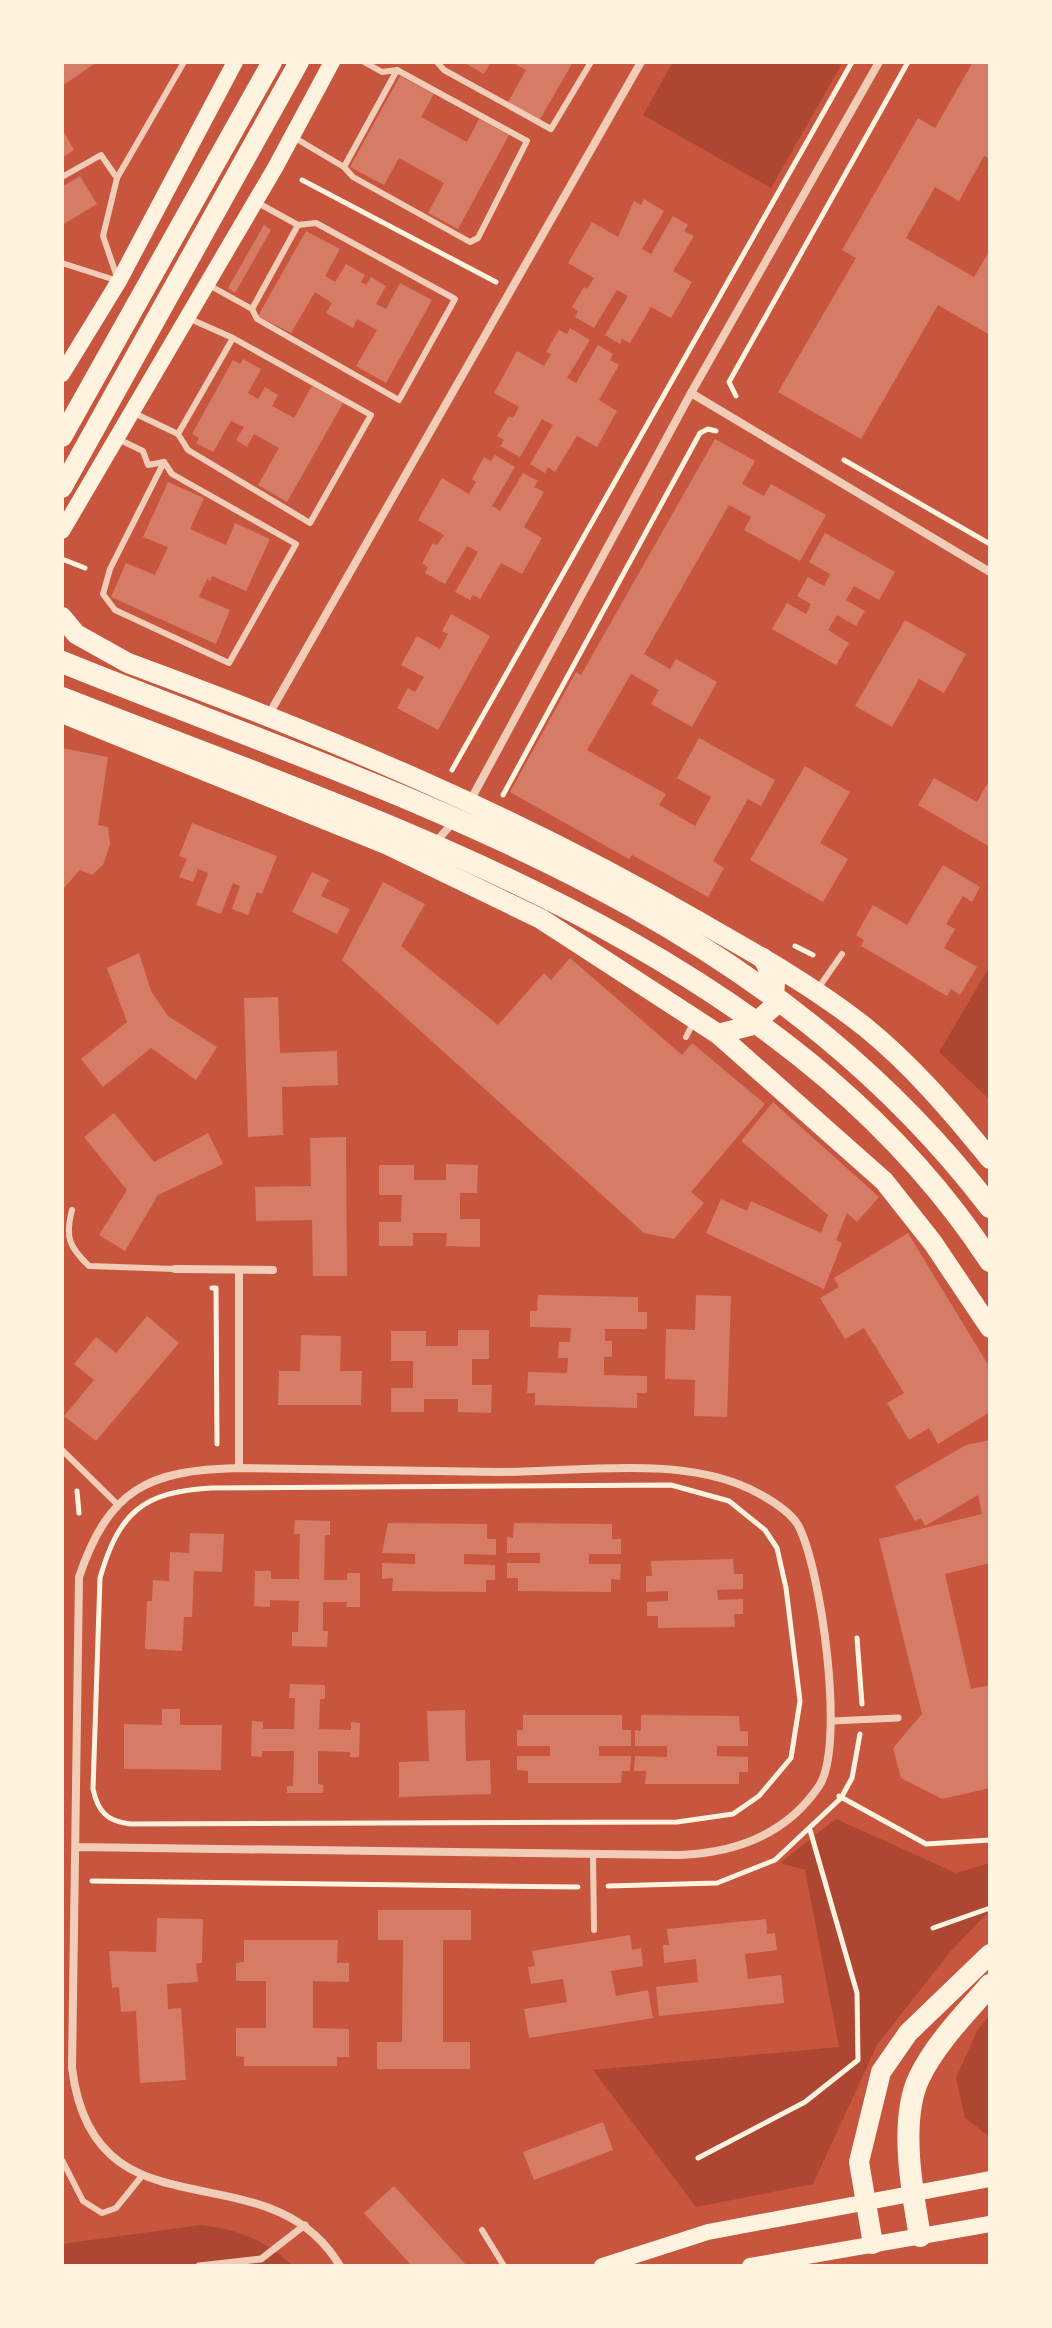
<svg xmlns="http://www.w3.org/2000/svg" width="1052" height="2328" viewBox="0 0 1052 2328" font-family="'Sofia Sans Condensed',sans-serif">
  <rect width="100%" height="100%" fill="#c8553d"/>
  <!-- green -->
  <g fill="#ae4732">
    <path d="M673,62H843L771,188L643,115Z"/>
    <path d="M990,966V1100L939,1052Z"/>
    <path d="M836,1819L956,1873L990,1863V1910L950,1952L877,2045L813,2184L696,2207L593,2070L839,2047L805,1870L780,1863Z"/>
    <path d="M990,2015V2137L965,2118L956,2078L977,2031Z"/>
    <path d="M201,2225C239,2229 266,2241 293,2266H62V2244Z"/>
  </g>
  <!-- building -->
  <g fill="#d67c66">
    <path d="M62,62H97L62,86Z"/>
    <path d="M463,62H491L484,74Z"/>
    <path d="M511,62H573L539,121L508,102L526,70Z"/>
    <path d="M973,62H990V159L984,156L959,201L935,187L906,238L974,277L990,250V335L938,305L861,439L778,392L856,258L842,250L918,118L935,128Z"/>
    <path d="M400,76L434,94L421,117L467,142L479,119L509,135L458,229L428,213L444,183L399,158L384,185L350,167Z"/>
    <path d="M62,129L74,150L62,158Z"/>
    <path d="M80,176L97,204L62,225V187Z"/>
    <path d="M644,199L664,211L642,249L651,254L673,216L688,225L684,231L694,236L673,271L692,282L671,318L651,307L630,343L622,339L620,344L605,335L628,296L617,290L594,328L575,317L578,311L572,307L584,287L587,289L594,278L568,263L592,222L618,237L634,201L641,205Z"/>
    <path d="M264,225L271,230L235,293L228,288Z"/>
    <path d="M306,231L340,249L325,276L335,282L346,264L365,275L361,282L366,285L371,277L386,286L376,304L386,309L400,283L432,300L386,383L356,366L377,330L357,319L353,328L326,313L332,303L315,292L291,333L258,316Z"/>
    <path d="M570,328L590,340L567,378L576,383L598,345L613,354L610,360L619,365L599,400L617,411L597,447L577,436L555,472L548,467L545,473L530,464L553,425L542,419L520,457L500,446L504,440L497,436L509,416L513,418L519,407L494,393L517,351L544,366L551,354L546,352L559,330L567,334Z"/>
    <path d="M243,359L261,369L248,393L258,399L265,387L278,395L272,406L294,418L312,386L343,403L287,502L258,485L279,448L254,434L247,447L236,440L244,427L231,421L213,452L196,443L199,438L192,434L233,360L240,364Z"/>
    <path d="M715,439L755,461L742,484L764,496L771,484L826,515L800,561L744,530L751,517L729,505L644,654L670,669L676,659L717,682L692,727L651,704L659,690L631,674L587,750L666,794L659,805L695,826L711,797L677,778L699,738L775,780L761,806L748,799L713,861L724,868L708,897L632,855L629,859L510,792L576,672L581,675Z"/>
    <path d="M495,455L515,467L492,506L500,511L523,473L538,481L534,487L544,492L524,527L542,538L522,574L501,563L480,599L473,595L470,600L455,592L478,552L467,546L445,584L425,573L428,567L422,563L433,543L437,545L444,535L418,520L442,478L469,494L476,482L472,479L484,457L491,461Z"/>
    <path d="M168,482L204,498L190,529L226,545L235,523L270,539L246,591L212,576L210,581L207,579L199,597L230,610L216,644L111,597L126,563L155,575L168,547L143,537Z"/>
    <path d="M825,533L895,572L879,600L854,586L846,600L865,611L856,626L837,615L828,630L849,643L836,665L772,629L787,603L806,614L811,604L797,596L808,577L824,586L830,574L809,562Z"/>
    <path d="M451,614L490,636L438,730L397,708L408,688L415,692L424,677L401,665L417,636L440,649L448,634L442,631Z"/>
    <path d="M905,620L966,654L944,693L919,679L892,727L855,706Z"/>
    <path d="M62,748L108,757L98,825L108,827L110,844L103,865L92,875L80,870L62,890Z"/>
    <path d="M805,766L850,792L820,843L848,859L823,902L750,860Z"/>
    <path d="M934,778L977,802L990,779V847L918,805Z"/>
    <path d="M192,823L277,856L262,894L257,892L248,915L232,909L240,886L233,883L221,914L196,905L208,873L198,869L193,882L179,877L187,859L179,856Z"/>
    <path d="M943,865L980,887L972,902L963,896L946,924L955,929L944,948L977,967L960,995L951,989L947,996L861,946L864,940L856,935L873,905L907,925Z"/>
    <path d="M312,872L329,880L321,896L350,909L337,934L292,912Z"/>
    <path d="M383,882L425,904L401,946L498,1025L544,973L551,980L570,958L682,1055L692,1043L765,1104L691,1192L704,1203L674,1239L644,1233L342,960Z"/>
    <path d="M139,953L151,991L168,1016L217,1047L196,1080L151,1048L103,1087L81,1059L127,1022L107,968Z"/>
    <path d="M278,997L280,1053L337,1051L338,1085L282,1087L283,1135L248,1137L244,998Z"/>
    <path d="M773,1102L879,1197L857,1222L847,1213L836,1240L842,1243L824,1289L706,1233L721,1199L747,1211L751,1201L821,1233L828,1215L741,1141Z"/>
    <path d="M114,1113L154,1162L208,1133L223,1164L158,1195L125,1251L99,1235L127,1190L84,1137Z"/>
    <path d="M346,1137L347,1276H313L312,1220L256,1221L255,1187L311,1186L310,1138Z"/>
    <path d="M446,1164L478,1165L477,1193H460V1219H480V1247L446,1246L447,1233H413V1246H379V1222H401L402,1195H379V1165H414V1180H446Z"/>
    <path d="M908,1233L990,1368V1412L938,1444L929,1428L909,1440L887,1403L904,1393L864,1328L845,1339L820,1298L839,1287L834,1278Z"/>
    <path d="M538,1295L638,1297V1312H647V1329H605V1341H612V1357H604V1375L647,1376V1393H637V1408L535,1405V1393H527L528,1372L567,1373L568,1358H558L559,1342H570L571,1328L530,1327V1311H537Z"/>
    <path d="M696,1295L731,1296L727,1417L694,1416L695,1380L665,1379L666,1329L695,1330Z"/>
    <path d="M147,1316L179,1343L96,1441L64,1416L94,1380L74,1364L96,1337L116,1353Z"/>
    <path d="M458,1330H489V1359H472V1385H492L491,1413L458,1412V1399H424V1412H391V1388H413V1361H391V1331H426V1346H458Z"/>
    <path d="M301,1335L341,1336L340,1371H362L361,1405H278L279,1371H300Z"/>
    <path d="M990,1440V1563L945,1574L971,1689L990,1685V1788L942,1799L901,1778L893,1748L922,1714L879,1539L982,1514L978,1495L925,1526L921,1518L915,1521L895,1486L966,1445Z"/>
    <path d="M295,1520L330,1521V1535H325L324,1580H347V1573H360V1607H346L347,1602H323V1631H328L327,1647L292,1646V1632H298L299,1601L270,1600V1607L254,1606L255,1571H271V1579H299L300,1534H294Z"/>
    <path d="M388,1523L487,1524V1539H496V1555L464,1554V1564L495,1565V1580H486V1592L392,1591L393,1578L382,1579V1563L415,1564V1554L382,1553Z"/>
    <path d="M514,1523L612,1524V1539H621V1554H589V1564H621L620,1580L611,1579V1592L518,1591V1578H507V1563H540V1553H507V1537L513,1538Z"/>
    <path d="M190,1533L224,1534L222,1572L194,1571L192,1617H184L182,1651L145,1649L147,1601H152L153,1580L169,1581L170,1552L189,1553Z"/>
    <path d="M733,1559L734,1574H743V1589L717,1590L718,1600L743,1599V1614H734L735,1627L658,1628V1616H647V1602L668,1601V1591L646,1592V1576H652L651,1561Z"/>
    <path d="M290,1684L325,1685V1699H320L319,1729L351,1730V1722L360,1723L359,1757H350V1752L318,1751V1784L323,1785V1793H287V1786H293L294,1751H262V1757L251,1756L252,1721L263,1722V1729H294L295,1698H289Z"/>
    <path d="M162,1709H180V1725H222L221,1770L124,1769V1724L162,1725Z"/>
    <path d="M465,1710L466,1761L490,1760L491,1794L399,1797V1762L429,1761L427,1711Z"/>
    <path d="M523,1715H622V1730H631V1746H599V1756H631L630,1771H622L621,1783H528V1771L517,1770V1756H550V1746H517V1730H523Z"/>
    <path d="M641,1715L739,1716L740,1731H748V1746H717V1756L748,1757V1772H739V1784H645L646,1771H634L635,1756L667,1757V1746H635V1730L641,1731Z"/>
    <path d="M378,1910H471V1940H443V2042H470V2069H377V2042H402L403,1940H378Z"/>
    <path d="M157,1918L203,1919L202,1963H196L198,1982L167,1984L168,2009L181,2008L186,2080L140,2083L136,2011L121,2012L119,1987L112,1988L109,1951L156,1952Z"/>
    <path d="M766,1919L767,1934L775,1933L777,1950L745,1954L748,1979L781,1975L784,2003L659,2016L656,1987L698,1982L696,1959L664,1963L663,1945H669L667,1929Z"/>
    <path d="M630,1935L632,1950L641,1948L643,1966L611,1971L616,1996L648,1990L653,2018L529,2038L524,2009L567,2002L563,1979L531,1984L528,1967L535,1966L532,1951Z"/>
    <path d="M244,1940H338L337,1963H349V1982L313,1981V2028L349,2029V2057H337V2066H244V2057L236,2056V2028H266V1981H236V1963L244,1962Z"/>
    <path d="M603,2122L613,2150L534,2180L523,2152Z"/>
    <path d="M394,2186L467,2266H412L364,2213Z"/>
  </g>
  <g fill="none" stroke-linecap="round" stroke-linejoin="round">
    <!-- path -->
    <g stroke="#fff3e0" stroke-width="5">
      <path d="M302,180L496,282"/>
      <path d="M736,396L729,382L908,62"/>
      <path d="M844,460L990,544"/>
      <path d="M62,559L85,568"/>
      <path d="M452,770L852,62"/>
      <path d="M503,795L700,433L708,429L716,431"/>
      <path d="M795,946L813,955"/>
      <path d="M212,1288H216L217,1444"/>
      <path d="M671,1485L729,1501L765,1530L777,1548L786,1588L800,1701L791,1758L759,1796L733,1814L677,1822L130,1824C107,1821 98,1812 93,1789L100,1578C119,1512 143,1492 211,1488Z"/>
      <path d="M77,1491L79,1513"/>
      <path d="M857,1638L862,1704"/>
      <path d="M839,1796L926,1844L990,1840"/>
      <path d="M92,1881L578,1887"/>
      <path d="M608,1886L717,1883L775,1860L841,1798L852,1778L860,1734"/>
      <path d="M933,1928L990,1908"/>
      <path d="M698,2158L805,2102L858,2060L857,1993L810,1830"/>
    </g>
    <!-- service -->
    <g stroke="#f1ccb7" stroke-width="6">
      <path d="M437,62L444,70L551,129L591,62"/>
      <path d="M295,138L344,167L397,70L382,72L364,62"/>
      <path d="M344,167L353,177L470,242L478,238L527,141L397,70"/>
      <path d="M62,177L101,155L117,178"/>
      <path d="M62,263L115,280"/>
      <path d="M117,277L103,236L117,178L184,62"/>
      <path d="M207,284L252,309L298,225L258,203"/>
      <path d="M252,309L257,319L399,400L455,299L316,223L298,225"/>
      <path d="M134,413L178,434L233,338L188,318"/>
      <path d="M178,434L188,450L310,523L371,415L233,338"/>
      <path d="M118,439L143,451L148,465L164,462L110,569L103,594L115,610L229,663L296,544L172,474L164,462"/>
      <path d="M817,990L842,954"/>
      <path d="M686,1037L693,1023"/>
      <path d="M72,1210C65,1237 69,1247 89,1266L175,1269"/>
      <path d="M62,1450L116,1503"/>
      <path d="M593,1854L594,1930"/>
      <path d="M62,2160L83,2201L102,2213L116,2208L141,2177"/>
      <path d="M482,2230L504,2266"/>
    </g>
    <!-- pedestrian -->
    <g stroke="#f1ccb7" stroke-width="7">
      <path d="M832,1721L898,1718"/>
      <path d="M199,2266L261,2259L305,2225"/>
    </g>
    <!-- minor -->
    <g stroke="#f1ccb7" stroke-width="8">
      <path d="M691,393L990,572"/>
      <path d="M268,716L641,62"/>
      <path d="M469,803L691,393L879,62"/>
      <path d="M435,843L455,820"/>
      <path d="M175,1269L273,1270"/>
      <path d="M239,1468V1270"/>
      <path d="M76,1847L679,1855C735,1853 786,1835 819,1786C846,1746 821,1567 798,1525C789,1510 766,1497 750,1489C679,1455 577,1472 499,1472C412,1471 326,1469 239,1468C148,1470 109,1489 79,1577L72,2068C94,2246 268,2144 340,2266"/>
    </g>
    <!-- secondary -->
    <g stroke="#fff3e0" stroke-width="16">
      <path d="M62,374L119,281L235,62"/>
      <path d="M62,531L275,168L332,62"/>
      <path d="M602,2266L708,2232L990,2179"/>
      <path d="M750,2266L990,2224"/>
    </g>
    <!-- primary -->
    <g stroke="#fff3e0" stroke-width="20">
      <path d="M62,437L272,62"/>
      <path d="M62,488L299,62"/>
      <path d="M62,617L76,634L128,663C323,735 516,815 696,920C754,953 812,985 865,1027C912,1065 952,1112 990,1159"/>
      <path d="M62,713L388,845L541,919L718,1034L884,1181L933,1243L990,1328"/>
      <path d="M718,1034L753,1025L773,1007L775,983L763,958"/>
      <path d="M873,2244L859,2162L881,2072L908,2033L990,1954"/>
    </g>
    <!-- trunk -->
    <g stroke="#fff3e0" stroke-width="22">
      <path d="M62,662C404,800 755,900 990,1207"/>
      <path d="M62,698C392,828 785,949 990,1261"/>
      <path d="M920,2236C912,2192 899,2120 919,2078C935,2044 965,2014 990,1985"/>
    </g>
  </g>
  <!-- border -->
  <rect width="1052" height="2328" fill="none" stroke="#fff3e0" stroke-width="128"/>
</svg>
